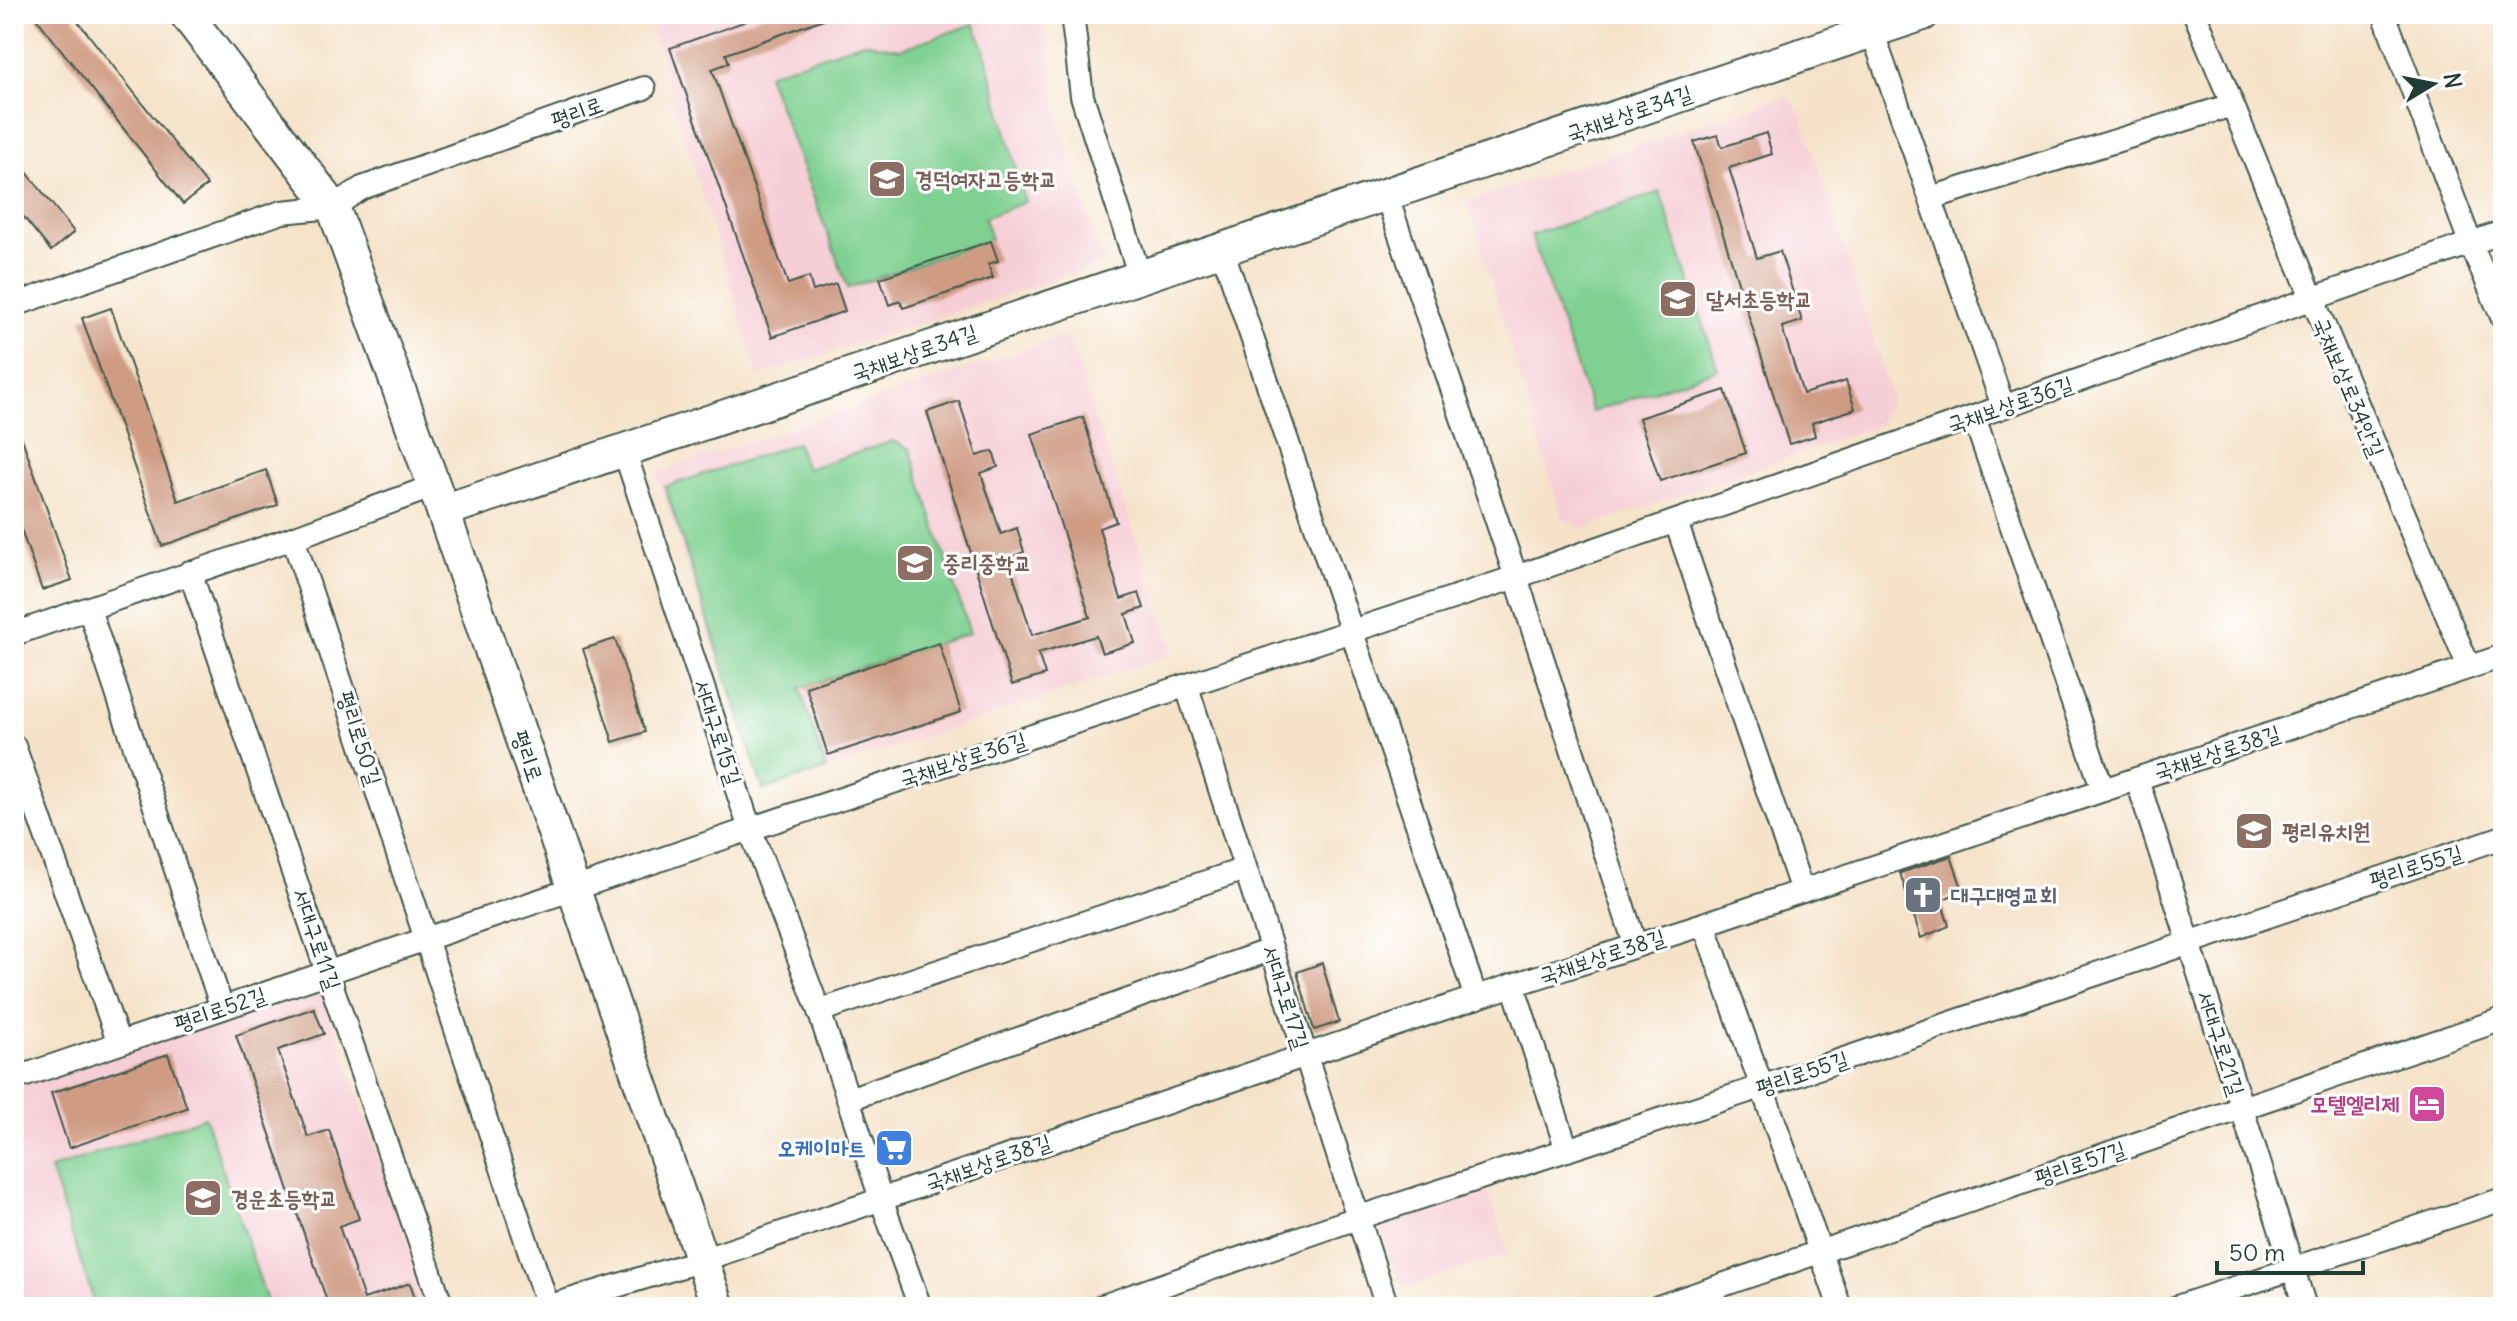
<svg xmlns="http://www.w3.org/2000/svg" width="2517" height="1321" viewBox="0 0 2517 1321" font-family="Delius,'Poor Story',sans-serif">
  <rect width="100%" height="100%" fill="#fff"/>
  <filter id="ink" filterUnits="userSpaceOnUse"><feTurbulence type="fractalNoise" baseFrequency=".0125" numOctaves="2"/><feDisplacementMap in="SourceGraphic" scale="16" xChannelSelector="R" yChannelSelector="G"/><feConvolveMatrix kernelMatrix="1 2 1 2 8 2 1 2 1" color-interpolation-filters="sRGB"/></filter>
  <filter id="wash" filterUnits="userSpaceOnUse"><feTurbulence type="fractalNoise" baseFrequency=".006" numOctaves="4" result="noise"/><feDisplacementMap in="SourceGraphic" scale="32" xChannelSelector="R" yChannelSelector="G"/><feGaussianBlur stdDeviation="1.8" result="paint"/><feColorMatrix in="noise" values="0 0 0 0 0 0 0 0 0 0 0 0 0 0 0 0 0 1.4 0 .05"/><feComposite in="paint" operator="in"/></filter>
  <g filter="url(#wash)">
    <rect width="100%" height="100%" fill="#f5e2c8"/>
    <!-- built -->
    <g fill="#f6cfd6">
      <path d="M682,14H1042L1059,121L1095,238L1107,262L758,376L650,25Z"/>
      <path d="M1788,96L1801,114L1891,396L1880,425L1581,529L1562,518L1467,202Z"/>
      <path d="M1068,335L1174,654L762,791L656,473Z"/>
      <path d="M320,985L430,1307H14V1089Z"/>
      <path d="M1486,1186L1508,1254L1403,1288L1376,1224Z"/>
    </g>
    <!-- green -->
    <g fill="#7fd091" stroke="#4f8662" stroke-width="2">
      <path d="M974,24L984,48L1025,202L984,218L991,239L848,288L767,74L863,42L900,49Z"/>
      <path d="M1660,192L1718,369L1592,412L1531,235Z"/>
      <path d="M893,441L910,449L970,633L800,688L826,769L763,790L665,487L797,443L806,469Z"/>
      <path d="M205,1117L269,1307H96L50,1169Z"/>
    </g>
    <g id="blocks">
      <!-- building -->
      <g fill="#cf9b83">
        <path d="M33,14H72L207,185L183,204Z"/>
        <path d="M766,14H832V16L726,54L729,63L712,69L788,284L809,277L813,291L836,284L845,311L772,337L670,48Z"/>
        <path d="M1766,133L1772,154L1729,168L1757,258L1780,251L1802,321L1782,327L1803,394L1846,381L1855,409L1812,423L1815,436L1789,444L1694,142L1718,135L1722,147Z"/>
        <path d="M14,156L74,232L51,251L14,205Z"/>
        <path d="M991,241L998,261L988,264L993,278L903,308L900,301L889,305L880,278Z"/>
        <path d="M111,308L178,501L266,470L278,505L162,546L82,318Z"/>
        <path d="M1725,390L1746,453L1660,481L1639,418Z"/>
        <path d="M959,401L977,456L993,451L998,467L981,473L1001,534L1017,528L1024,552L1008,558L1032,635L1090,617L1032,434L1083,417L1116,522L1099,528L1121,599L1139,593L1144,608L1126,614L1135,643L1102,653L1096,636L1038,653L1045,675L1012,685L927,412Z"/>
        <path d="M14,422H16L72,580L42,590L14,509Z"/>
        <path d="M615,639L645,732L613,742L583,649Z"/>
        <path d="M939,643L961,712L828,755L806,687Z"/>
        <path d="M1951,856L1963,891L1941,900L1949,926L1921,938L1900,873Z"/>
        <path d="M1322,963L1339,1022L1314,1030L1297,972Z"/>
        <path d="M314,1008L324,1034L278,1050L308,1137L329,1130L359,1219L339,1226L364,1299L410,1283L418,1307H329L236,1035Z"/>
        <path d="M168,1054L187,1108L69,1148L51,1093Z"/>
      </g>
    </g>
  </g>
  <g filter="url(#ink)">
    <use href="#blocks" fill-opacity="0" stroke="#3f564a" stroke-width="2"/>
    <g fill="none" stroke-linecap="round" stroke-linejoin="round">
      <!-- minor casing -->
      <g stroke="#3f564a" stroke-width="26">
        <g id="minor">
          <path d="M1072,14L1082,96L1140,277"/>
          <path d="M2195,14L2313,300L2469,667"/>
          <path d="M2384,14L2470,242L2503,319"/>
          <path d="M1872,31L2003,406"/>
          <path d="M1386,194L1516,577L1635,944"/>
          <path d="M1931,198L2232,105"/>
          <path d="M1222,249L1476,998"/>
          <path d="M14,305L282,212L333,207L362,188L644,88"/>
          <path d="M1974,417L2103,790"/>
          <path d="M624,450L750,829L819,1011L881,1199L920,1307"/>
          <path d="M1676,522L1802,891"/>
          <path d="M293,538L548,1307"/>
          <path d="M190,572L442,1307"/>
          <path d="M89,609L222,1008"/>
          <path d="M14,634L293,538L434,486"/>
          <path d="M1187,687L1387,1307"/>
          <path d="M14,746L119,1043"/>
          <path d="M2137,779L2305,1307"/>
          <path d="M1704,924L1840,1307"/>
          <path d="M1513,985L1567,1150"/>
          <path d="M819,1011L1245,869"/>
          <path d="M14,1079L750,829L1516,577L2503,232"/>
          <path d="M849,1099L1270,950"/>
          <path d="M547,1307L702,1260L1513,985L1704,924L2503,656"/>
          <path d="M1100,1307L1357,1218L1761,1087L2503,837"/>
          <path d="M1658,1307L2503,1019"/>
          <path d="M2177,1307L2503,1199"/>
        </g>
      </g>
      <!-- secondary casing -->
      <g stroke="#3f564a" stroke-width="36">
        <g id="secondary">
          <path d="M186,14L333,207L443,511L718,1307"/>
          <path d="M443,511L1923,14"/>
        </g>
      </g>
      <!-- minor -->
      <use href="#minor" stroke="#fff" stroke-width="22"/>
      <!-- secondary -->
      <use href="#secondary" stroke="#fff" stroke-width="32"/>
    </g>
  </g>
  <!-- icons -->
  <defs>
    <g id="school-square" transform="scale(2)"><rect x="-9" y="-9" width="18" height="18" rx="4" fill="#8d6e63" stroke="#fff"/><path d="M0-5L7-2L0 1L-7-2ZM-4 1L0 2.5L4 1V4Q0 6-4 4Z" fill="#fff"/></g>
    <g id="church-square" transform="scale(2)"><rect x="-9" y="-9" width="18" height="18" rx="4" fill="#6b7280" stroke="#fff"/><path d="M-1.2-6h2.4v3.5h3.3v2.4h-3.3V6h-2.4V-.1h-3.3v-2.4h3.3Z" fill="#fff"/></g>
    <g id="hotel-square" transform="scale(2)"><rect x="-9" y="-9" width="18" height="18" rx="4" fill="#d1479c" stroke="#fff"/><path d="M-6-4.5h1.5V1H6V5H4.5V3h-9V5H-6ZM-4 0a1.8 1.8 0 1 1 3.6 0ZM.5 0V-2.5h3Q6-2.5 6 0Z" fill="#fff"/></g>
    <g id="supermarket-square" transform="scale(2)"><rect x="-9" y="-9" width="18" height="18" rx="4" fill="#3f7fe0" stroke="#fff"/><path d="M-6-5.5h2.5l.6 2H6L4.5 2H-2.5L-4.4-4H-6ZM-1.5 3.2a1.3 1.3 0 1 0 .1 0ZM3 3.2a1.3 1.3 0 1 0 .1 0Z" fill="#fff"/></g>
  </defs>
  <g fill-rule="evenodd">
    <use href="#school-square" x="887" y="179"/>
    <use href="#school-square" x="1678" y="299"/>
    <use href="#school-square" x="915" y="563"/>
    <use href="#school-square" x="2254" y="831"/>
    <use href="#church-square" x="1923" y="895"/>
    <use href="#hotel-square" x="2427" y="1104"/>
    <use href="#supermarket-square" x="894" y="1148"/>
    <use href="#school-square" x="203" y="1198"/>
  </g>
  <g text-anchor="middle" stroke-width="6" stroke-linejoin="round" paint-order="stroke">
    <!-- street labels -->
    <g font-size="22" fill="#1f3d34" stroke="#fff">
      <text transform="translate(577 112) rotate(-20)" y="8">평리로</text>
      <text transform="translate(1629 113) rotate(-19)" y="8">국채보상로34길</text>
      <text transform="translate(914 352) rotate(-19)" y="8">국채보상로34길</text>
      <text transform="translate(2349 387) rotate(67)" y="8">국채보상로34안길</text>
      <text transform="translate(2010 404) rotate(-19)" y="8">국채보상로36길</text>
      <text transform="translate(718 732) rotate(72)" y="8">서대구로15길</text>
      <text transform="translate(360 738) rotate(72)" y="8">평리로50길</text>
      <text transform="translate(2217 752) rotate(-18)" y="8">국채보상로38길</text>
      <text transform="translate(528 756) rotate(71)" y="8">평리로</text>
      <text transform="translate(963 759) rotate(-18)" y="8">국채보상로36길</text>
      <text transform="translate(2416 866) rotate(-18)" y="8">평리로55길</text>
      <text transform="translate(317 939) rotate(71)" y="8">서대구로11길</text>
      <text transform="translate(1602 956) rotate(-18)" y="8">국채보상로38길</text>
      <text transform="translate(1286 997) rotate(72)" y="8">서대구로17길</text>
      <text transform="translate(220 1009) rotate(-19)" y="8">평리로52길</text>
      <text transform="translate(2221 1043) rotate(72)" y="8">서대구로21길</text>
      <text transform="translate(1802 1073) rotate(-19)" y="8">평리로55길</text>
      <text transform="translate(988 1162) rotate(-19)" y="8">국채보상로38길</text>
      <text transform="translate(2080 1163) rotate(-19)" y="8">평리로57길</text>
    </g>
    <!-- education labels -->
    <g font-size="22" font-weight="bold" fill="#785e54" stroke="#fff" text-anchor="start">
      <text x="915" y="187">경덕여자고등학교</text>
      <text x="1706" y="307">달서초등학교</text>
      <text x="943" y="571">중리중학교</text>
      <text x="2282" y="839">평리유치원</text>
      <text x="231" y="1206">경운초등학교</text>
    </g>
    <!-- worship labels -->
    <g font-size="22" font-weight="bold" fill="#5b616d" stroke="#fff" text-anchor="start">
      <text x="1951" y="903">대구대영교회</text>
    </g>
    <!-- hotel labels -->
    <g font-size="22" font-weight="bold" fill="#b23c85" stroke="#fff" text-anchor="end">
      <text x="2399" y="1112">모텔엘리제</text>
    </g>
    <!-- shop labels -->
    <g font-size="22" font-weight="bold" fill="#366cbe" stroke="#fff" text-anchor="end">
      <text x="866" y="1156">오케이마트</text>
    </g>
  </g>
  <!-- margin -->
  <rect width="2517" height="1321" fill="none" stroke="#fff" stroke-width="48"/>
  <!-- north arrow -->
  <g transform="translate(2433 84) rotate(80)" stroke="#ffffff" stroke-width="6" paint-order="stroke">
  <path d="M0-6L14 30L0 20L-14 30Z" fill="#1f3d34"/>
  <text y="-12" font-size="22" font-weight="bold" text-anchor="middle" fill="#1f3d34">N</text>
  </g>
  <!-- scale -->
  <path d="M2217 1261v12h146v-12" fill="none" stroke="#1f3d34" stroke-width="4"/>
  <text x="2229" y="1261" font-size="24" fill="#1f3d34" stroke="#ffffff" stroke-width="6" paint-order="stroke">50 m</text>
</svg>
